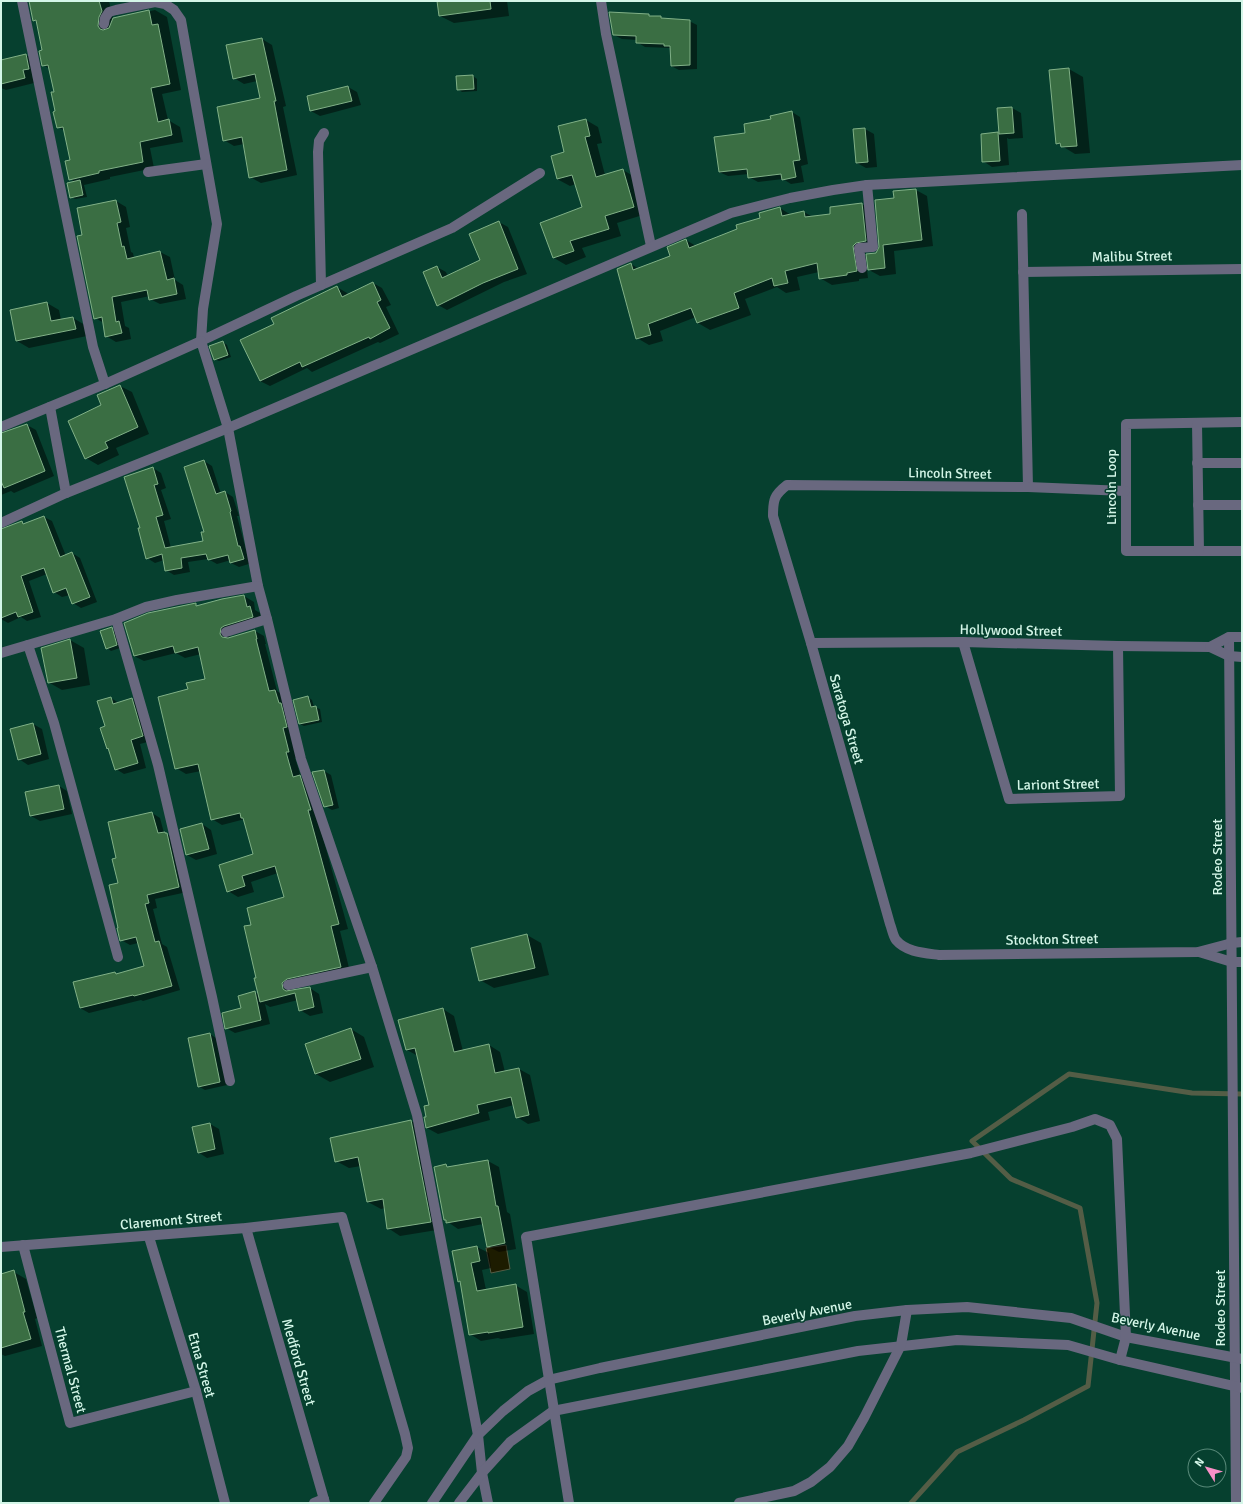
<svg xmlns="http://www.w3.org/2000/svg" width="1243" height="1504" viewBox="0 0 1243 1504" font-family="Signika,sans-serif">
  <rect width="100%" height="100%" fill="#06402f"/>
  <!-- water -->
  <path fill="#1d1c00" stroke="#545d46" d="M506,1245L510,1269L491,1273L486,1248Z"/>
  <!-- shadow -->
  <g fill="#0007">
    <path d="M30,1H109L113,19L155,10L167,17L181,90L162,94L168,120L180,127L183,142L150,148L154,168L110,177V179L84,185L87,197L75,199L71,197L75,182L70,179L71,161L65,131L58,127L55,92L50,69L43,65V51L37,22L34,20Z"/>
    <path d="M438,1H507L509,16L454,23L440,16Z"/>
    <path d="M648,15L652,17H661L665,20L689,21L697,25V69L679,70L671,66V48L645,47L637,42V40L622,39L614,35Z"/>
    <path d="M262,39L272,45L286,106L283,107L297,175L261,183L250,177L244,144L234,146L224,140L261,99L257,81L244,84L234,78Z"/>
    <path d="M26,55L35,60L38,73L32,75L34,83L6,90L1,88V61Z"/>
    <path d="M1069,69L1083,77L1090,153L1075,154L1057,143Z"/>
    <path d="M473,76L477,79V91L462,92L458,89Z"/>
    <path d="M348,87L357,92L361,105L320,116L311,111Z"/>
    <path d="M1012,108L1021,113L1023,138L1009,139L1007,138L1009,165L992,167L983,161L998,133L1000,135L999,109Z"/>
    <path d="M792,112L800,117L808,164L801,166L804,182L791,184L783,179L758,182L749,177V174L728,176L719,172L746,134L772,120Z"/>
    <path d="M586,120L598,127L602,143L597,144L605,175L623,170L635,177L646,214L617,223L621,236L582,248L586,257L566,265L554,258L583,208L576,184L570,186L557,179L565,153Z"/>
    <path d="M865,129L874,134L877,167L866,168L857,163L854,130Z"/>
    <path d="M916,190L927,196L933,246L894,251L896,274L880,276L869,270L877,253L895,199Z"/>
    <path d="M116,201L126,207L130,227L126,228L131,252L133,253L134,258L160,252L170,257L175,280L183,285L186,299L160,304L150,299V296L121,302L125,326L129,328L131,339L116,342L106,336L104,323L95,318L78,209Z"/>
    <path d="M862,204L874,211L868,249L865,253L868,278L859,279V281L832,285L820,278L819,272L797,277L800,290L786,293L777,287L745,299L751,315L710,330L698,323L696,317L660,331L663,341L649,345L637,338L631,264L639,269L672,256L686,240L696,246L761,219L780,208L791,215L804,212L813,217L832,214Z"/>
    <path d="M499,222L508,227L527,274L504,282L447,310L438,305L437,267L446,272L448,277L481,261Z"/>
    <path d="M373,283L382,288L391,305L386,307L399,334L380,343L378,342L312,372L307,368L270,386L260,381L337,287L347,293L348,295Z"/>
    <path d="M47,303L59,310L61,320L73,318L85,325L87,336L29,348L17,341Z"/>
    <path d="M223,342L227,345L231,357L219,361L214,359Z"/>
    <path d="M120,386L132,392L149,434L116,448L119,455L98,465L86,458L102,405Z"/>
    <path d="M27,425L36,430L54,476L14,493L11,491L1,495V436Z"/>
    <path d="M204,461L212,466L221,494L225,492L233,497L239,516H237L246,550L248,551L252,563L239,567L231,563V560L217,564L208,559L188,562L190,572L174,575L166,570L164,560L155,563L147,558L142,528L153,468L161,473L166,488L161,490L171,519L164,521L171,548L204,542L205,532Z"/>
    <path d="M44,517L52,521L66,556L72,553L80,558L97,602L81,608L73,603L70,595L62,597L54,592L47,574L29,581L41,617L27,621L21,617L8,623L1,619V530L22,522L25,524Z"/>
    <path d="M244,596L254,602L255,610L260,613L262,622L230,633L229,639L255,631L264,636L266,644H265L277,691L285,696L298,757L295,758L301,777L309,782L317,816L348,929L340,931L350,972L291,989L292,991L310,988L319,994L323,1013L310,1016L300,1010L298,1000L270,1007L265,1004L270,1024L235,1033L226,1028L255,992L259,995L252,925L285,898L278,873L251,882L254,892L238,897L228,891L254,855L245,819L222,825L212,819L201,771L186,774L176,768L189,690L207,679L201,654L185,658L176,653L144,661L134,656L195,604L198,606Z"/>
    <path d="M111,628L116,631L120,648L111,651L107,648Z"/>
    <path d="M70,640L84,648L90,685L62,690L48,682L42,649Z"/>
    <path d="M308,697L312,700L314,707L320,709L322,722L304,726L300,724Z"/>
    <path d="M111,698L119,703L132,699L141,704L151,741L140,744L146,768L124,774L116,769L110,749L107,748L106,727Z"/>
    <path d="M33,724L42,729L49,759L28,765L19,759Z"/>
    <path d="M324,771L331,775L339,808L332,810L325,806L314,773Z"/>
    <path d="M59,786L67,791L72,814L40,821L31,816Z"/>
    <path d="M152,813L160,818L164,833L176,839L187,892L155,899L157,908L153,909L162,944L167,947L180,990L143,1001L141,1000L89,1013L80,1008L115,973L118,975L145,967L138,943L130,945L121,940L117,859Z"/>
    <path d="M202,824L211,830L217,854L196,860L187,855Z"/>
    <path d="M527,935L541,943L549,975L494,988L480,980L473,948Z"/>
    <path d="M443,1009L454,1016L463,1051L489,1045L500,1052L505,1072L519,1069L530,1075L540,1121L528,1124L517,1117L514,1105L488,1112L490,1120L438,1134L427,1128L425,1118H428L431,1106L418,1056L407,1050Z"/>
    <path d="M351,1029L364,1037L374,1067L330,1082L316,1074L306,1044Z"/>
    <path d="M210,1034L216,1038L227,1085L205,1090L198,1086Z"/>
    <path d="M411,1121L424,1128L443,1229L400,1236L388,1228L385,1208L381,1209L368,1202L361,1166L349,1168L336,1161Z"/>
    <path d="M210,1124L219,1129L224,1154L207,1158L198,1152Z"/>
    <path d="M488,1161L499,1167L507,1212L510,1214L516,1249L499,1252L487,1246L483,1224L458,1229L445,1220L446,1166L450,1168Z"/>
    <path d="M477,1247L489,1253L491,1268L482,1270L486,1290L515,1285L527,1292L534,1334L501,1339L498,1338L481,1341L470,1334L461,1282L459,1281Z"/>
    <path d="M14,1272L26,1279L37,1318L35,1319L42,1346L5,1356L1,1354V1275Z"/>
  </g>
  <g fill="none" stroke-linecap="round" stroke-linejoin="round">
    <!-- stream -->
    <path stroke="#545d46" stroke-width="5" d="M911,1503L957,1452L1024,1420L1088,1386L1097,1303L1080,1208L1011,1179L972,1141L1069,1074L1192,1093L1242,1094"/>
  </g>
  <!-- building -->
  <g fill="#3a6e43" stroke="#81b187">
    <path d="M29,1H99L102,11L99,17L98,26L100,29L103,30L109,28L113,18L149,10L152,25L158,24L170,84L151,88L158,122L169,119L172,135L140,142L143,162L99,171V173L69,180L65,161L70,160L63,127L57,128L53,112L55,111L51,92H54L48,65L42,66L39,51L42,50L36,20L33,21Z"/>
    <path d="M437,1H490L491,9L439,16Z"/>
    <path d="M609,12L649,14V16H661V18L690,20V65L671,66L670,46H664V44L636,43V36L613,35Z"/>
    <path d="M262,38L276,101H274L287,170L249,178L242,137L223,141L217,107L260,98L255,74L233,79L226,45Z"/>
    <path d="M26,54L29,69L23,70L25,78L1,84V60Z"/>
    <path d="M1069,68L1077,146L1061,147L1060,143L1056,144L1049,70Z"/>
    <path d="M473,75L474,89L457,90L456,76Z"/>
    <path d="M348,86L352,101L310,111L307,96Z"/>
    <path d="M1012,107L1014,133L999,134L997,108Z"/>
    <path d="M792,111L800,160L793,161L796,177L782,180L781,174L748,178L747,169L719,172L714,137L745,133L744,124L771,119L770,116Z"/>
    <path d="M586,119L590,136L585,137L596,177L623,169L634,207L605,216L609,229L570,241L574,251L553,258L540,223L582,207L572,175L557,179L551,156L564,152L558,126Z"/>
    <path d="M865,128L868,162L856,163L853,129Z"/>
    <path d="M998,132L1000,161L982,162L981,134Z"/>
    <path d="M80,180L83,195L70,198L67,183Z"/>
    <path d="M916,189L922,240L883,245L885,268L868,270L866,254L876,253L879,247L875,200L894,198L893,191Z"/>
    <path d="M116,200L121,222L117,223L122,247L124,246L127,259L160,251L167,280L174,278L177,294L149,300L147,290L112,297L116,322L119,321L122,333L105,337L102,317L94,319L77,236L82,235L77,208Z"/>
    <path d="M862,203L866,241L856,243L853,246L857,271L847,273V275L819,279L817,263L785,271L788,283L774,286L772,278L734,293L739,308L697,323L691,308L648,324L651,335L636,339L617,269L631,263L633,270L670,256L667,247L686,239L689,248L737,229L736,225L760,218L759,213L780,207L782,216L804,211L805,217L830,214V207Z"/>
    <path d="M499,221L518,269L483,283L437,306L423,272L437,266L442,278L480,260L469,234Z"/>
    <path d="M373,282L381,300L377,302L390,328L370,339L369,337L302,367L300,362L260,381L240,340L274,324L271,318L337,286L342,297Z"/>
    <path d="M47,302L51,321L73,317L76,329L16,341L10,310Z"/>
    <path d="M223,341L228,355L214,360L209,346Z"/>
    <path d="M120,385L138,427L105,442L108,448L85,459L68,421L101,405L97,395Z"/>
    <path d="M27,424L45,471L4,488L1,481V433Z"/>
    <path d="M204,460L216,494L225,491L231,511L230,512L238,546H240L244,559L230,563L228,555L208,560L206,554L181,558L182,568L165,571L162,554L146,559L138,528H140L124,477L153,467L158,484L154,485L163,515L156,517L165,548L203,541L201,532H204L184,467Z"/>
    <path d="M44,516L60,557L72,552L90,597L72,604L66,588L53,593L44,568L21,576L33,612L18,617L16,612L1,618V529L22,521L23,524Z"/>
    <path d="M244,595L247,607L250,606L253,617L224,626L221,628L220,634L222,637L228,638L255,630L257,639H256L269,691L275,690L279,703H281L287,727L283,728L289,752H286L293,777L300,775L311,810H308L339,924L331,926L341,967L287,979L282,983L283,989L286,991L310,987L314,1007L299,1011L295,993L260,1002L254,978H256L244,926L251,925L247,908L284,897L275,866L242,876L245,886L227,892L219,865L253,854L243,818H241L240,813L211,820L198,764L175,769L158,697L188,689L186,683L205,679L198,647L175,653L173,646L134,656L124,623L148,613L196,603V606L222,599Z"/>
    <path d="M112,627L117,645L106,649L100,631Z"/>
    <path d="M70,639L77,678L48,683L41,648Z"/>
    <path d="M308,696L311,707L316,706L319,720L299,724L293,700Z"/>
    <path d="M111,697L113,704L132,698L143,736L131,740L138,763L115,770L108,748L107,749L100,728L105,726L97,701Z"/>
    <path d="M33,723L41,754L18,760L10,729Z"/>
    <path d="M324,770L333,805L324,807L312,772Z"/>
    <path d="M59,785L64,809L30,816L25,792Z"/>
    <path d="M152,812L158,833L165,832V833H167L179,887L147,895L149,903L145,904L155,942L159,941L172,986L134,996L133,995L80,1008L73,982L115,972L116,974L144,966L136,937L120,941L117,928H118L109,885L118,883L112,859L116,858L108,822Z"/>
    <path d="M202,823L209,849L186,855L180,829Z"/>
    <path d="M527,934L535,968L479,981L471,948Z"/>
    <path d="M255,991L261,1020L225,1029L222,1013L241,1008L238,996Z"/>
    <path d="M443,1008L454,1052L489,1044L495,1073L519,1068L529,1115L516,1118L511,1097L477,1105L479,1113L426,1128L424,1117H426L424,1106L429,1105L415,1048L406,1050L398,1020Z"/>
    <path d="M351,1028L361,1059L315,1074L305,1044Z"/>
    <path d="M210,1033L220,1082L198,1087L188,1038Z"/>
    <path d="M411,1120L431,1222L387,1229L383,1199L367,1202L358,1157L335,1162L330,1138Z"/>
    <path d="M210,1123L215,1149L198,1153L192,1127Z"/>
    <path d="M488,1160L496,1206H498L505,1243L487,1247L481,1217L446,1223V1220H444L434,1167L446,1164L447,1167Z"/>
    <path d="M477,1246L480,1261L471,1263L477,1291L516,1284L523,1327L488,1333V1332L469,1335L460,1281L458,1282L452,1251Z"/>
    <path d="M14,1270L25,1312H23L31,1339L1,1348V1274Z"/>
  </g>
  <g fill="none" stroke-linecap="round" stroke-linejoin="round">
    <!-- minor -->
    <g stroke="#69687f" stroke-width="10">
      <path d="M22,1L93,347L105,384"/>
      <path d="M601,1L606,34L651,246"/>
      <path d="M104,24L105,18L109,12L116,10L155,2L165,4L174,10L181,20L217,224L203,309L201,341L296,296L452,228L540,173"/>
      <path d="M148,172L206,164"/>
      <path d="M1022,214L1028,487"/>
      <path d="M862,268L859,248L873,247L867,185"/>
      <path d="M1023,272L1242,269"/>
      <path d="M321,285L318,152L319,141L324,133"/>
      <path d="M50,407L66,493"/>
      <path d="M1242,422L1126,424V551H1242"/>
      <path d="M1197,423L1199,551"/>
      <path d="M1,427L105,384L201,341L228,428L258,586L267,619L301,759L372,967L417,1115L478,1435L482,1473L488,1503"/>
      <path d="M1197,463H1242"/>
      <path d="M1125,491L1028,487L787,485C774,495 773,500 773,516L811,643L890,924C892,929 893,936 896,940C906,952 924,953 939,955L1198,952L1232,943L1242,942"/>
      <path d="M1198,505H1242"/>
      <path d="M1,523L66,493L228,428L731,213L790,198L833,190L867,185L1242,165"/>
      <path d="M116,619L158,765L212,997L230,1081"/>
      <path d="M226,632L267,619"/>
      <path d="M1229,637L1236,1503"/>
      <path d="M963,642L1009,799L1120,796L1118,646"/>
      <path d="M811,643L963,642L1118,646L1210,647L1229,656L1242,657"/>
      <path d="M28,645L54,723L118,957"/>
      <path d="M1210,647L1229,637H1242"/>
      <path d="M1,653L116,619L146,607L177,600L258,586"/>
      <path d="M1199,952L1232,962H1242"/>
      <path d="M288,985L372,967"/>
      <path d="M246,1228L325,1503"/>
      <path d="M149,1237L196,1391L225,1503"/>
      <path d="M23,1245L70,1423L196,1391"/>
      <path d="M1,1247L246,1228L342,1217L405,1434L408,1448L406,1457L374,1503"/>
      <path d="M314,1503L324,1499"/>
      <path d="M432,1503L478,1435L503,1411L528,1391L548,1380L600,1368L855,1316L907,1310L967,1307L1005,1311L1071,1318L1126,1337L1242,1359"/>
      <path d="M459,1503L482,1473L510,1442L553,1411L858,1351L957,1340L1068,1345L1120,1360L1242,1388"/>
      <path d="M569,1503L526,1237L971,1153L1072,1127L1095,1119L1110,1125L1117,1139L1126,1337L1120,1360"/>
      <path d="M739,1503L794,1491L811,1482L830,1467L848,1446L864,1418L901,1345L907,1310"/>
    </g>
  </g>
  <g text-anchor="middle" stroke-width="3" stroke-linejoin="round" paint-order="stroke">
    <!-- street labels -->
    <g font-size="14" fill="#d4f6e8" stroke="#06402f">
      <text transform="translate(1132 256) rotate(-1)" y="5">Malibu Street</text>
      <text transform="translate(950 473) rotate(1)" y="5">Lincoln Street</text>
      <text transform="translate(1111 487) rotate(-90)" y="5">Lincoln Loop</text>
      <text transform="translate(1011 630) rotate(1)" y="5">Hollywood Street</text>
      <text transform="translate(847 719) rotate(74)" y="5">Saratoga Street</text>
      <text transform="translate(1058 784) rotate(-1)" y="5">Lariont Street</text>
      <text transform="translate(1217 857) rotate(-90)" y="5">Rodeo Street</text>
      <text transform="translate(1052 939) rotate(-1)" y="5">Stockton Street</text>
      <text transform="translate(171 1220) rotate(-5)" y="5">Claremont Street</text>
      <text transform="translate(1220 1308) rotate(-90)" y="5">Rodeo Street</text>
      <text transform="translate(807 1312) rotate(-11)" y="5">Beverly Avenue</text>
      <text transform="translate(1156 1326) rotate(12)" y="5">Beverly Avenue</text>
      <text transform="translate(299 1362) rotate(74)" y="5">Medford Street</text>
      <text transform="translate(202 1365) rotate(74)" y="5">Etna Street</text>
      <text transform="translate(71 1370) rotate(75)" y="5">Thermal Street</text>
    </g>
  </g>
  <!-- border -->
  <rect width="1243" height="1504" fill="none" stroke="#d4f6e8" stroke-width="4"/>
  <!-- north arrow -->
  <g transform="translate(1207 1468) rotate(307)"><circle r="19" fill="#06402f" stroke="#588979"/>
  <path d="M0-3L7 15L0 10L-7 15Z" fill="#fa8fc7"/>
  <text y="-6" font-size="11" font-weight="bold" text-anchor="middle" fill="#d4f6e8">N</text>
  </g>
</svg>
